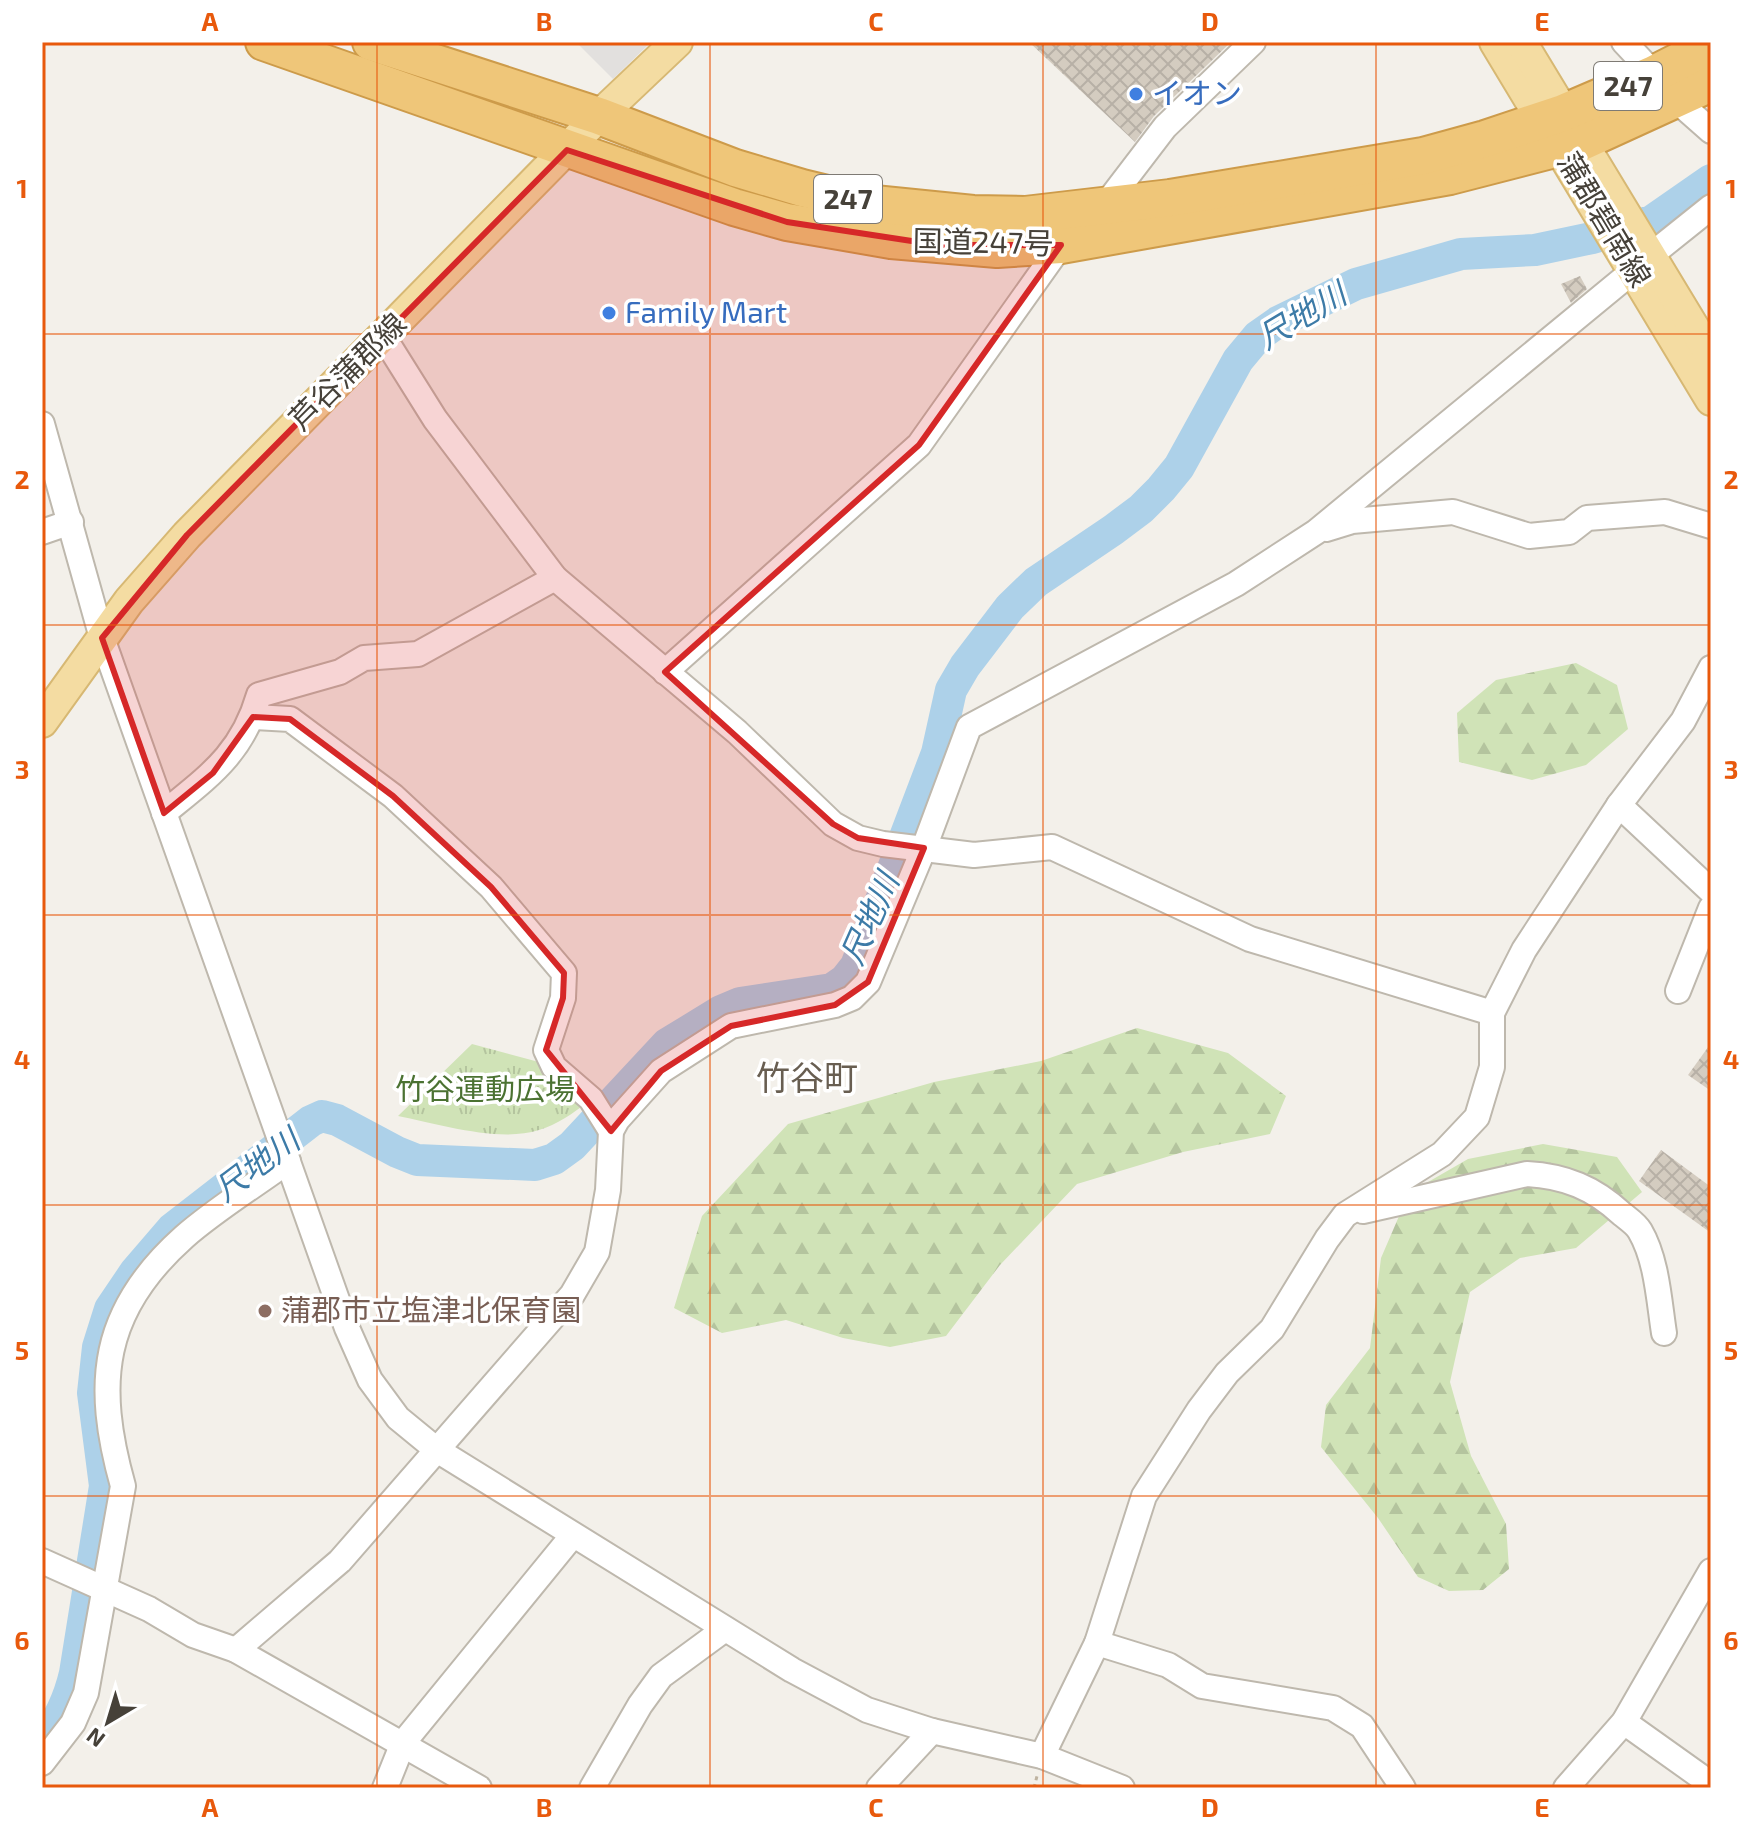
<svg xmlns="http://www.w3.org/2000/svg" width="1753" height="1830" viewBox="0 0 1753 1830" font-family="'Exo 2','Noto Sans JP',sans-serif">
  <defs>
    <pattern id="forest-firs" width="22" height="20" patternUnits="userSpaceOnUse" patternTransform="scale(2)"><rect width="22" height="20" fill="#d0e3b7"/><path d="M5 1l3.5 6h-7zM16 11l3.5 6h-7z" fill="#b4c49e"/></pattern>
    <pattern id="park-tufts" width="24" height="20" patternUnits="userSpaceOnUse" patternTransform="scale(2)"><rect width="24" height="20" fill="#d0e3b7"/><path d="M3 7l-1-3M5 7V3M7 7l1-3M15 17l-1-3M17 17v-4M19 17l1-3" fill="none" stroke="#b4c49e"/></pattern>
    <pattern id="building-cross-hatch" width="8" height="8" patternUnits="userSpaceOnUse" patternTransform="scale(2)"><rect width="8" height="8" fill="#d4ccc0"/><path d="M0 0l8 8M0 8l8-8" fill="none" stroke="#b7b0a6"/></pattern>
  </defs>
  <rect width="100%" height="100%" fill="#f3f0ea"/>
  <!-- forest -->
  <g fill="url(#forest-firs)">
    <path d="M1576,663L1617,685L1628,729L1586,765L1532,780L1459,762L1457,713L1496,680Z"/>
    <path d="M1137,1028L1228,1053L1286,1096L1270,1134L1183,1152L1077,1184L1000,1265L946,1336L890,1347L843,1338L786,1320L722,1333L674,1308L702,1216L788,1124L934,1082L1041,1061Z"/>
    <path d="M1543,1144L1617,1157L1642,1192L1576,1248L1520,1258L1470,1292L1450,1382L1471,1456L1506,1524L1509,1569L1483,1590L1449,1591L1418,1577L1378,1518L1321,1447L1326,1405L1370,1348L1381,1258L1409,1193L1468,1159Z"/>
  </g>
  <!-- park -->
  <path fill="url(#park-tufts)" d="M472,1044L550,1065L588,1102C573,1113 557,1125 539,1130C499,1143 439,1124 398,1116Z"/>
  <!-- parking -->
  <path fill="#e2e0de" d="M576,42H651L613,79Z"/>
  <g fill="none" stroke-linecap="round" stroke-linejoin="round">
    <!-- river -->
    <path stroke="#add1e9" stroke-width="32" d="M42,1742C59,1721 69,1699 75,1673L105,1486L93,1393L98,1347L110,1309L135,1272L172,1229L311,1121L322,1116L337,1120L397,1152L417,1160L535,1165L554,1159L572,1146L667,1044L721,1011L740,1003L832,989L845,980L856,966L937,753L951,690L965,666L1010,607L1036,582L1113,530L1141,509L1161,489L1179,467L1238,360L1258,336L1278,322L1356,284L1461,254L1535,250L1592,238L1652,221L1711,180"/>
  </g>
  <!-- building -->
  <g fill="url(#building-cross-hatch)">
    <path d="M1029,42H1231L1154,116L1135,142Z"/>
    <path d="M1580,276L1587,289L1571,303L1561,284Z"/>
    <path d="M1711,1043V1091L1688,1075Z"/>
    <path d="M1661,1150L1711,1187V1233L1639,1181Z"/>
  </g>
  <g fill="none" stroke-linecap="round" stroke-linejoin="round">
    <!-- minor casing -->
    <g stroke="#beb8ad" stroke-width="28">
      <g id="minor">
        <path d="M1624,42L1654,74"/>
        <path d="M1677,101L1711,131"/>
        <path d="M1110,207L1113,195L1165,127L1253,42"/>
        <path d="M1651,255L1711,207"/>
        <path d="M383,336L435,419L555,578L737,732L833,824L858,838L883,844L974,855L1052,847L1250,939L1492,1013"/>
        <path d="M42,424L102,638L347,1328L370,1380L398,1418L437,1450L792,1670L867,1710L932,1731L1042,1756L1122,1788"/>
        <path d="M1326,529L1352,521L1453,512L1529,536L1569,532L1587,518L1665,512L1711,526"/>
        <path d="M42,532L71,522"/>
        <path d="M665,672L919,445L1061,245"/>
        <path d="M253,717L290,719L393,796L491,887L564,973L563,998L546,1050L554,1067L591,1099L611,1131"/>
        <path d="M1619,805L1711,891"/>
        <path d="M164,813C209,776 242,754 259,695L340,672L364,658L418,654L555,578"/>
        <path d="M1678,991L1711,908"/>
        <path d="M1363,1211L1527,1174C1565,1176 1594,1188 1622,1214C1628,1219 1636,1224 1640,1231C1657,1260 1659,1301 1664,1333"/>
        <path d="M42,1561L149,1609L193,1635L236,1650L479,1788"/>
        <path d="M1097,1643L1168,1665L1202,1686L1333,1708L1362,1726L1403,1788"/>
        <path d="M236,1650L340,1561L572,1295L597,1252L608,1190L611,1131L617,1120L661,1071L731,1026L835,1005L852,998L868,982L924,848L969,727L1236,584L1316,532L1633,271"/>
        <path d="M1624,1722L1711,1784"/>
        <path d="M1042,1756L1097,1643L1144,1496L1199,1410L1227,1373L1272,1329L1327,1239L1345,1215L1442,1154L1477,1117L1492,1067V1013L1524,950L1619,805L1683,721L1711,668"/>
        <path d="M42,1763L73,1723L86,1693L123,1486C94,1383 101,1311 184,1237C216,1209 254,1186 288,1161"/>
        <path d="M385,1788L403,1743L573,1535"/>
        <path d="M592,1788L640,1705L661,1676L725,1629"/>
        <path d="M879,1788L932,1731"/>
        <path d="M1566,1788L1624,1722L1711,1571"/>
      </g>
    </g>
    <!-- major casing -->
    <g stroke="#d7b873" stroke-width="34">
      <g id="major">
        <path d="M1495,42L1711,400"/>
        <path d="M1521,42L1711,356"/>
        <path d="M42,722L129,601L187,535L599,116L677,42"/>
      </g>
    </g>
    <!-- highway casing -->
    <g stroke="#cd9b4a" stroke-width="40">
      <g id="highway">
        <path d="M264,42L734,207L787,222L891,240L997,249L1061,245L1450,176L1582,142L1711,83"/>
        <path d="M371,42L599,116L735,168L802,188L864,203L973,214L1025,215L1170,198L1423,156L1485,139L1563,113L1654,74L1711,45"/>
      </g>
    </g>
    <!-- path -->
    <path stroke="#beb3a0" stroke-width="3" stroke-dasharray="4 4" stroke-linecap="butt" d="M1034,1788L1037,1776"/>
    <!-- minor -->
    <use href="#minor" stroke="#fff" stroke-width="24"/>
    <!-- major -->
    <use href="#major" stroke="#f4dca2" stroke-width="30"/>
    <!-- highway -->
    <use href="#highway" stroke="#efc679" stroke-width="36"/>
  </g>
  <!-- marked area -->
  <path fill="#d62828" fill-opacity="0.2" stroke="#d62828" stroke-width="6" stroke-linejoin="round" d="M567,150L787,222L938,245H1061L919,445L665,672L833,824L858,838L924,848L868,982L835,1005L731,1026L661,1071L611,1131L546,1050L563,998L564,973L491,887L393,796L290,719L253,717L213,773L164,813L102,638L187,535Z"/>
  <!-- grid -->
  <path fill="none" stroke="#e8590c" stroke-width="2" stroke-opacity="0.55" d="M377,42V1788M710,42V1788M1043,42V1788M1376,42V1788M42,334H1711M42,625H1711M42,915H1711M42,1205H1711M42,1496H1711"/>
  <!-- markers -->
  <g fill="#3f7fe0" stroke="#fff" stroke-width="3">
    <circle cx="1136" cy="94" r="8"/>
    <circle cx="609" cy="313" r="8"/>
  </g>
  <circle fill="#8d6e63" stroke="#fff" stroke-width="3" cx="265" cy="1311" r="8"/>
  <g text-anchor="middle" stroke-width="7" stroke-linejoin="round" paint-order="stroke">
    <!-- shield labels -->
    <g fill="#fff" stroke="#7e7a74" stroke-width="2">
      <rect x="1594" y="62" width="68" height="48" rx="6"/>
      <rect x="814" y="175" width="68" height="48" rx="6"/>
    </g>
    <g font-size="28" font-weight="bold" fill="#464139">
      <text x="1628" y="96">247</text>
      <text x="848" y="209">247</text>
    </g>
    <!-- shop labels -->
    <g font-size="30" fill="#366cbe" stroke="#fff" text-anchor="start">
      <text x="1152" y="104">イオン</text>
      <text x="625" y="323">Family Mart</text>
    </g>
    <!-- street labels -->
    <g font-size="30" fill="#464139" stroke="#fff">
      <text transform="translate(1604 220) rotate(59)" y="10">蒲郡碧南線</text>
      <text transform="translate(983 243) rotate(1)" y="10">国道247号</text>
      <text transform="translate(348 372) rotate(-45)" y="10">芦谷蒲郡線</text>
    </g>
    <!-- park labels -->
    <g font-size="30" fill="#4b7232" stroke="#fff">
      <text x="485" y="1100">竹谷運動広場</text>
    </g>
    <!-- education labels -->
    <g font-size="30" fill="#785e54" stroke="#fff" text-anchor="start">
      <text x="281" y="1321">蒲郡市立塩津北保育園</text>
    </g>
    <!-- water labels -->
    <g font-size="32" font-style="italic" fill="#3d7ba7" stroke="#fff">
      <text transform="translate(1302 316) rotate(-31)" y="11">尺地川</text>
      <text transform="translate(870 919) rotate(-66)" y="11">尺地川</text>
      <text transform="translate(257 1165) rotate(-37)" y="11">尺地川</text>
    </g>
    <!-- quarter labels -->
    <g font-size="34" fill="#685e51" stroke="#fff">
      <text x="807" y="1090">竹谷町</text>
    </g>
  </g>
  <!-- border -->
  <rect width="1753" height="1830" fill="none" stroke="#ffffff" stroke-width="88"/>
  <!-- north arrow -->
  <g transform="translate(108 1722) rotate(218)" stroke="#ffffff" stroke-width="6" paint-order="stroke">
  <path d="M0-6L14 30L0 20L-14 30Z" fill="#464139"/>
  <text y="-12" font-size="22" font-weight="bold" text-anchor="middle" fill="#464139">N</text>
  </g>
  <rect x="44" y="44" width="1665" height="1742" fill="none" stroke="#e8590c" stroke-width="3"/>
  <g font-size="26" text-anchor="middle" font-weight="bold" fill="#e8590c">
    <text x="210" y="31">A</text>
    <text x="544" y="31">B</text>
    <text x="876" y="31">C</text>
    <text x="1210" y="31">D</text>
    <text x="1542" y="31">E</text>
    <text x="22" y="198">1</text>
    <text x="1731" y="198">1</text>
    <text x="22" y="489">2</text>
    <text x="1731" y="489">2</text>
    <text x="22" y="779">3</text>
    <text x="1731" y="779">3</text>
    <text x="22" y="1069">4</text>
    <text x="1731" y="1069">4</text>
    <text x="22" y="1360">5</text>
    <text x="1731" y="1360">5</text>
    <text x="22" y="1650">6</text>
    <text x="1731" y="1650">6</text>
    <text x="210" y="1817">A</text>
    <text x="544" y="1817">B</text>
    <text x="876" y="1817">C</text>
    <text x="1210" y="1817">D</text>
    <text x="1542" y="1817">E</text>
  </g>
</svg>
